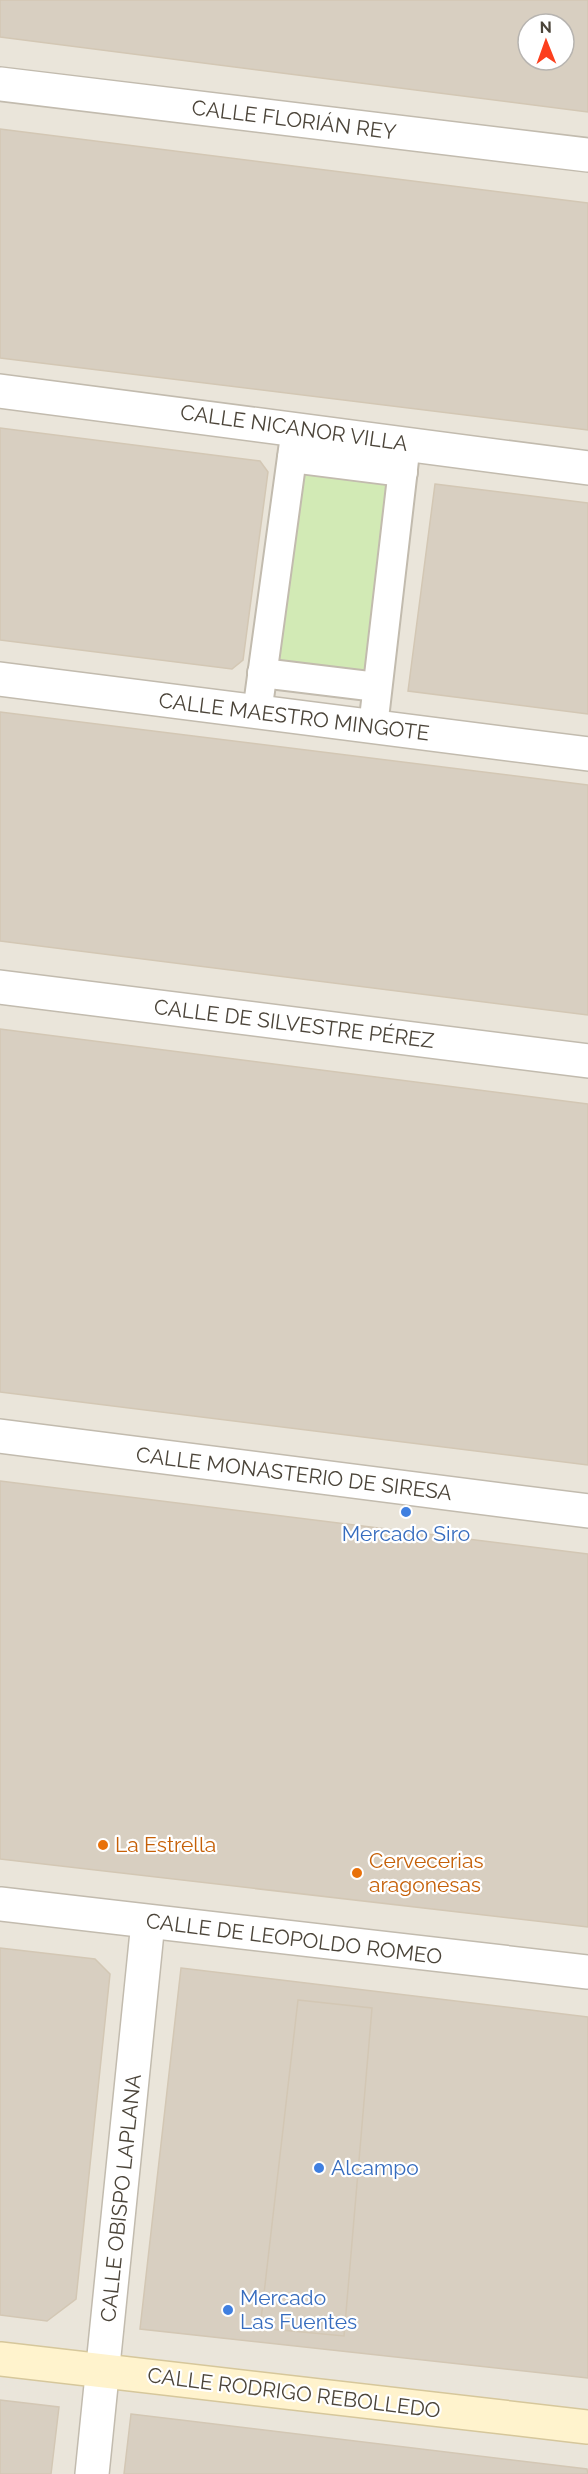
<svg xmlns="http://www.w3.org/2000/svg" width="588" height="2474" viewBox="0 0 588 2474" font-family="Raleway,sans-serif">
  <rect width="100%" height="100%" fill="#f6f3ec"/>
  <!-- residential -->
  <path fill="#eae5da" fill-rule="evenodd" d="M0,0H588V2474H0ZM528,24H564V60H528Z"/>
  <!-- green -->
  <path fill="#d2eab5" d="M302,471L387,480L364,678L277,667Z"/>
  <!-- building -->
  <g fill="#d8cfc1" stroke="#d3c7b4" stroke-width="1.5" fill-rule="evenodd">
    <path d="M0,0H588V112L0,37ZM528,24H564V60H528Z"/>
    <path d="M0,129L588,203V430L0,358Z"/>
    <path d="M0,428L260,461L268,472L243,660L232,669L0,640Z"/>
    <path d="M435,484L588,503V714L408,691Z"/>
    <path d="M0,712L588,785V1015L0,941Z"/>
    <path d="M0,1029L588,1104V1465L0,1392Z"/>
    <path d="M0,1481L588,1554V1927L0,1859Z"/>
    <path d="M0,1948L95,1959L110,1974L76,2299L47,2321L0,2315Z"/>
    <path d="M181,1968L588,2017V2378L140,2329Z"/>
    <path d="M298,2000L372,2008L344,2336L260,2328Z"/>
    <path d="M0,2400L59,2407L51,2474H0Z"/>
    <path d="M131,2414L587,2469L588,2474H124Z"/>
  </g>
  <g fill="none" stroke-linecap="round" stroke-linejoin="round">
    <!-- pedestrian casing -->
    <g stroke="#c2bbae" stroke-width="32">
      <g id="pedestrian">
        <path d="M292,458L403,472"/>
        <path d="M262,673L377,687"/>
        <path d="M257,713L296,428"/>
        <path d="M373,727L406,443"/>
      </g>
    </g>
    <!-- minor casing -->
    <g stroke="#c2bbae" stroke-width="36">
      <g id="minor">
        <path d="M0,84L588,155"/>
        <path d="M0,391L588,468"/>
        <path d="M0,679L588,754"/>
        <path d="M0,987L588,1061"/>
        <path d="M0,1436L588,1511"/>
        <path d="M0,1904L588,1972"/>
        <path d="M92,2474L148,1922"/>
      </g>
    </g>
    <!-- secondary casing -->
    <g stroke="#d6c79b" stroke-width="36">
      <path id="secondary" d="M0,2359L588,2427"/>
    </g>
    <!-- pedestrian -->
    <use href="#pedestrian" stroke="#fff" stroke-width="28"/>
    <!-- minor -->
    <use href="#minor" stroke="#fff" stroke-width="33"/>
    <!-- secondary -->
    <use href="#secondary" stroke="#fff3cd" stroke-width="33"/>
  </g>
  <!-- markers -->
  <g fill="#3f7fe0" stroke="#fff" stroke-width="2">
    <circle cx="406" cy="1512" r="6"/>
    <circle cx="319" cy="2168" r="6"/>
    <circle cx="228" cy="2310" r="6"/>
  </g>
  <g fill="#e8710a" stroke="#fff" stroke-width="2">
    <circle cx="103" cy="1845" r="6"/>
    <circle cx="357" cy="1873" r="6"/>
  </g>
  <g text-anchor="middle" stroke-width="4.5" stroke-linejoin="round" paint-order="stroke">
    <!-- street labels -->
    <g font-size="21" fill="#4b4439" stroke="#fff">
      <text transform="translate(294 120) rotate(7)" y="7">CALLE FLORIÁN REY</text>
      <text transform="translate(294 428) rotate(8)" y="7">CALLE NICANOR VILLA</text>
      <text transform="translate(294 717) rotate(7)" y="7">CALLE MAESTRO MINGOTE</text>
      <text transform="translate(294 1024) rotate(7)" y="7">CALLE DE SILVESTRE PÉREZ</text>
      <text transform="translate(294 1474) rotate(7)" y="7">CALLE MONASTERIO DE SIRESA</text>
      <text transform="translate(294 1939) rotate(7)" y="7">CALLE DE LEOPOLDO ROMEO</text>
      <text transform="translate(121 2198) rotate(-84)" y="7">CALLE OBISPO LAPLANA</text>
      <text transform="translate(294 2393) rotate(7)" y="7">CALLE RODRIGO REBOLLEDO</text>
    </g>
    <!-- shop labels -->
    <g font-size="21" fill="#366cbe" stroke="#fff" text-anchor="start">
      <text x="406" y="1541" text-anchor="middle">Mercado Siro</text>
      <text x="331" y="2175">Alcampo</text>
      <text x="240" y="2305">Mercado<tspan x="240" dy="24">Las Fuentes</tspan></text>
    </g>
    <!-- food labels -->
    <g font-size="21" fill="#c56008" stroke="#fff" text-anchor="start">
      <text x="115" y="1852">La Estrella</text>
      <text x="369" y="1868">Cervecerias<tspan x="369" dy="24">aragonesas</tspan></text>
    </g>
  </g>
  <!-- north arrow -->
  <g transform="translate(546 42) rotate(359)"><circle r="28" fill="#ffffff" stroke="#b7b4b0" stroke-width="1.5"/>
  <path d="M0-4.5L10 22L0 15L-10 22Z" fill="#fc3f1d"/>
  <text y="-9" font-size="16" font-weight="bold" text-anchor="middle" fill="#4b4439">N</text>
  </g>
</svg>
